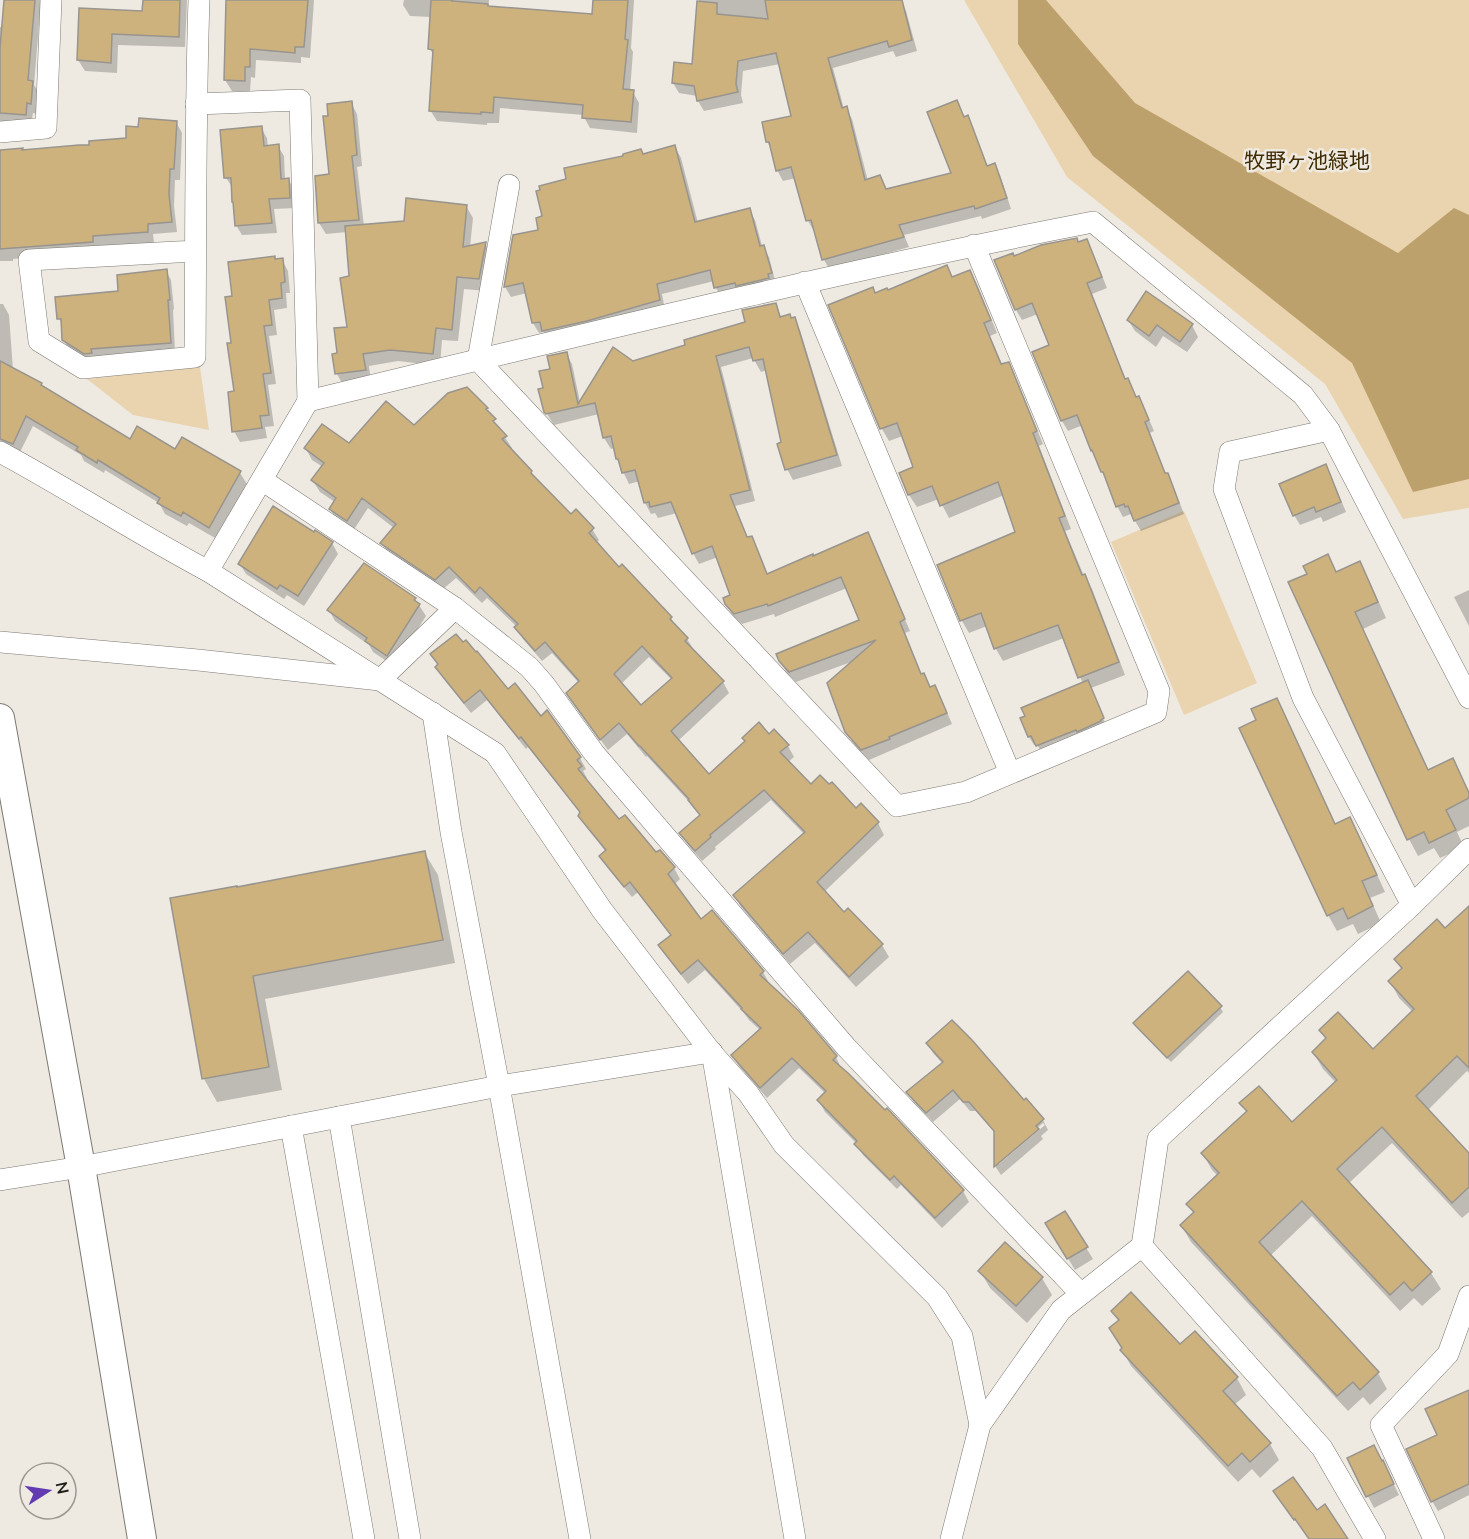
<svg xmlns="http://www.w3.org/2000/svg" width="1469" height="1539" viewBox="0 0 1469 1539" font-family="'Nunito Sans','Noto Sans JP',sans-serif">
  <rect width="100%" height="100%" fill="#eeeae2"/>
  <!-- green -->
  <g fill="#e9d4af">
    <path d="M964,0H1469V508L1403,519L1325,384L1067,177Z"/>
    <path d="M200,367L209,430L133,415L87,379Z"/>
    <path d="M1184,511L1257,683L1184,715L1111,542Z"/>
  </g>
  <!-- forest -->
  <path fill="#bda16d" d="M1018,0H1046L1135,103L1398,253L1454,208L1469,215V479L1413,492L1352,363L1093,156L1018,44Z"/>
  <!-- shadow -->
  <g fill="#0003" fill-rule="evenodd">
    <path d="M5,0H41L34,85L39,93L37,114L33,113L31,125L0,123V27H3Z"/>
    <path d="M144,0H187L185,47L118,45L117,73L85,71L78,60L81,9L144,13Z"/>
    <path d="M227,0H314L310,58L301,57V63L256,60L255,78L251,77L250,92L232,91L225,80Z"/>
    <path d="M404,0H489L488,8L593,16L594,0H634L631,48L633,52L630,91L633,92L639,103L637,133L590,128L584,117V115L500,108L499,123H487V125L437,121L430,110L434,56L430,49L431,17L410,16L403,5Z"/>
    <path d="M699,0H900L906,11L917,51L896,57L893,51L833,68L844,109L846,108L852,119L868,181L880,176L887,190L954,174L957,102L965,118L967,117L973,128L988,167L994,165L1000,175L1011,209L982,219L981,216L904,235L909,247L830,270L824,260L815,231H814L808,221L796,178L783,181L777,170L773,151L767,142L793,117L780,64L743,71L741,95L743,103L704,111L698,101L697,96L679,93L673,83L693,66Z"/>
    <path d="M351,103L357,114L362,166L357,167L364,226L405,222L466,206L473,218L470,247L485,243L492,255L486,291L464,289L458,341L442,340L440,366L398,361L369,366L371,382L343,385L337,374L339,355L349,328L351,278L347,232L326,234L319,223L331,176L330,117Z"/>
    <path d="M176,122L182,133L180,180H175L174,206L177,232L153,234L154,243L99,253L13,259V261H0V272V152L90,147L128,139L140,128Z"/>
    <path d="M261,128L267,138L268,147L278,146L284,156L285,180L288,179L294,189L295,208L274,209L277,233L242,235L236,225L233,188L226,178Z"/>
    <path d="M675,147L681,158L698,223L749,209L755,220L762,246L769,257L776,284L722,298L716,288L714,281L662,294L665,310L549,341L544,332L539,333L533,323L527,293L511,297L505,287L514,237L540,231L643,155Z"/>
    <path d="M1086,241L1092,251L1107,288L1092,294L1126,380H1127L1137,398L1138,397L1144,408L1154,431L1150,433L1166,475L1173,485L1184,514L1141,531L1131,514L1123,517L1117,506L1108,482L1102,472L1083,425L1068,431L1062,421L1034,353L1051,346L1038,314L1022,320L1016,310L996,261L1078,244Z"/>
    <path d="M276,260H282L288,271L290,293H286L287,308L274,310L277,335L269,336L276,384L268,385L274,426L265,427L267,438L240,442L234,431L236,392L232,344L234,297Z"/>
    <path d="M166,271L171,280L174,309L173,310L175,352L90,363L69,350L64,340L62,325L59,318L120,292Z"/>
    <path d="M970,272L977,284L997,333L990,336L1003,366L1008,363L1015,376L1043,444L1039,446L1071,529L1065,531L1084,576L1092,589L1125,675L1091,688L1107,728L1042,754L1037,744L1034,745L1029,737L1083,684L1064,638L1003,661L996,649L987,626L969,633L962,621L939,566L1017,533L1004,495L949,518L939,499L917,507L909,495L901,474L915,468L903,436L889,441L882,429L830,306L875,294L952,278Z"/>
    <path d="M0,304H3L9,315L13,370L41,384L44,389L131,441L176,452L183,439L240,473L247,484L215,538L189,523L187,526L165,514L159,503L105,470L104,473L84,461L81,455L33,426L19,454L0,449Z"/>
    <path d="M775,304L782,318L794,319L800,330L842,466L793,480L787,469L783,444L767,370L761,372L753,358L721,367L755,501L735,506L748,538L751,537L757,548L768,575L873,545L910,631L905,633L922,676L924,675L931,688L935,687L941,698L952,724L869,760L854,744L847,732L854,661L796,682L787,673L780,661L861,621L847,588L775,617L774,614L742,624L733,616L726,604L732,596L718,557L699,564L693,553L677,513L658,518L655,513L651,514L645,503L640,481L629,484L617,459L615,448L611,449L604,438L599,414L554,425L545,411V390L551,370L566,353L572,364L580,402L633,362L687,346L747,323Z"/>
    <path d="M1128,320L1192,325L1198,337L1187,352L1163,336L1156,347L1135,331Z"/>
    <path d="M467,389L486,409L512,448L510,450L531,472L536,480L571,516L592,529L599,540L596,543L619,569L671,618L676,627L687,639L694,650L723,682L729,693L678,741L709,776L769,736L788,746L794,757L788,762L811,786L856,810L878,823L884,835L824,892L843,915L848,910L882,945L889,957L856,987L815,943L790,964L741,907L735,896L805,835L771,800L715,847L716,849L702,861L688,845L681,833L701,817L692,805L647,756L646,757L627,734L608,750L575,705L579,683L552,653L542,661L523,639L517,627L487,598L482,603L456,578L442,590L389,555L382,543L394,528L368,508L353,531L337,520L330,509L335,502L320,492L313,481L323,467L312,460L306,449L350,445L414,427ZM649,657L672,680L641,707L621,684Z"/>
    <path d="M1331,476L1346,512L1323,522L1321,517L1300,525L1294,515Z"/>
    <path d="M332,543L338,554L304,606L287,595L284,599L246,574L240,564Z"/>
    <path d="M1327,556L1337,573L1360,563L1369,580L1386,618L1363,629L1429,771L1452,760L1469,792V826L1457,832L1464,847L1440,858L1434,848L1418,856L1409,839L1290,583L1309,574Z"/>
    <path d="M1469,590V626L1454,597Z"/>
    <path d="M415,599L426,616L394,666L373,652L369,645L335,621L329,610Z"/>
    <path d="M432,655L508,691L541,718L580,758L586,769L583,771L587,778L585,780L619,822L656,855L660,852L674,868L680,879L674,885L701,921L763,972L769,983L767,984L836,1057L841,1068L963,1191L969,1202L942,1228L901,1185L897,1189L863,1155L856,1143L825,1112L819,1101L826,1094L799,1068L767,1098L739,1066L733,1055L760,1030L749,1020L744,1013L705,970L688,984L666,956L659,946L671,936L638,892L632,897L607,867L601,856L606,852L587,828L580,816L581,814L571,801L528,747L526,749L487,700L471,713L443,678L436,667L438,666Z"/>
    <path d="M1276,700L1285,716L1336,825L1350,819L1359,835L1385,892L1370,898L1381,923L1358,934L1353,924L1337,931L1328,915L1258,720Z"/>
    <path d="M424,852L438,875L455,963L265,999L282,1090L217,1102L204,1079L171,899Z"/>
    <path d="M1469,908V1073L1467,1071L1428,1110L1469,1155V1212L1462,1218L1392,1143L1348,1184L1431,1273L1441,1289L1422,1306L1414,1298L1400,1311L1312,1216L1270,1256L1378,1373L1387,1389L1370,1405L1363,1397L1348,1411L1191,1242L1181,1225L1194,1214L1188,1204L1218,1176L1212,1170L1203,1154L1247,1113L1241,1104L1292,1124L1336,1083L1323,1069L1313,1052L1327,1040L1321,1030L1373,1051L1413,1012L1399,998L1390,981L1402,970L1396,960L1445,930Z"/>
    <path d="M1220,1007L1223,1012L1171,1062L1138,1028Z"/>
    <path d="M928,1044L1024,1102L1026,1100L1043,1120L1048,1130L1041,1136L1043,1139L1001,1175L995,1166L996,1134L976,1111H970L960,1099L933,1122L914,1102L908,1092L943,1064L933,1053ZM1043,1123L1045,1125L999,1164V1161Z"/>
    <path d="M1065,1213L1093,1259L1075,1270L1047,1223Z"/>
    <path d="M980,1271L1042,1278L1052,1295L1027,1323L990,1288Z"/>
    <path d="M1113,1311L1180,1346L1195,1333L1237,1378L1246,1395L1234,1405L1270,1444L1279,1460L1260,1478L1252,1469L1238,1482L1131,1366L1122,1350L1123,1349L1119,1322Z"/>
    <path d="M1469,1427V1495L1438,1511L1432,1501Z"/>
    <path d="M1349,1459L1383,1462L1399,1495L1374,1508Z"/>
  </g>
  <!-- building -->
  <g fill="#ceb27d" stroke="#98948e" stroke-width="1.5" fill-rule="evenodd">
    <path d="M4,0H35L28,80L33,81L31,104L27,103L26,115L0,113V48Z"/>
    <path d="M143,0H180L179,37L112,34L111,63L77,60L79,8L142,11Z"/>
    <path d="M226,0H308L304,47H295V53L250,49V67H245V81L224,80Z"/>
    <path d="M431,0H453L452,1L488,4V6L592,14L593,0H628L625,39L628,40L623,89L634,90L631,122L582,118L583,105L494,97L493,113L481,112V114L429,111L433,50L428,49Z"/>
    <path d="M765,0H902L912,40L889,47L887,41L828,58L842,108L847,106L865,180L880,175L886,189L951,173L927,112L957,100L964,117L968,115L987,166L995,163L1007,198L975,209L974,206L899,225L904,237L822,260L811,220L806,221L791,167L776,171L769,142H766L762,122L791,116L776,53L738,61L736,84L738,92L697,101L694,86L672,83L674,62L692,64L697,1L717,3V14L768,19Z"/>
    <path d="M352,101L357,155L352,156L359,220L318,223L315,176L329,174L323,116H328L327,104Z"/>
    <path d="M139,118L177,121L174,169H170L169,194L172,222L148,224V232L93,236V242L0,249V150L23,148L22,150L79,145H89V141L126,138V126L138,127Z"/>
    <path d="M262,126L264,146L279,144L281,179L289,178L290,198L269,199L272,223L235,226L233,202H232L231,178H224L220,130Z"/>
    <path d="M675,145L695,222L750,208L760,246L764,245L772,273L768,274L769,278L736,286L735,283L714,288L710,270L657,284L660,300L587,321L542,331L540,322L532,323L523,283L504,287L513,235L538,230L536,218L542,216L536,191L540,190L539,186L566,179L564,168L623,156V154L641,149L643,154Z"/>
    <path d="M406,198L467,205L463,247L486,242L479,279L457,277L452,330L436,328L433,354L390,350L363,354L366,370L335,374L332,354L337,353L334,328L347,327L340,278L349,276L345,226L404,221Z"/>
    <path d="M1077,238L1078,242L1087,239L1102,277L1087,283L1125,379L1128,378L1136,397L1139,396L1149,420L1145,422L1165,473H1168L1179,503L1134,521L1128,506L1125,507L1124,504L1116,507L1103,472H1101L1092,450L1091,451L1077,415L1061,421L1032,352L1049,345L1032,303L1015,310L994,260L1013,253L1014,256L1041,245Z"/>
    <path d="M275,256V259L283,258L285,282L281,283L282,298L269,300L272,325L264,326L271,373L263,374L269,415L260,416L262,428L232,432L228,392L234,391L227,343H231L225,297L232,296L228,262Z"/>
    <path d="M947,265L952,277L970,270L991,320L984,323L1001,364L1009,362L1037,431L1033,433L1065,516L1059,518L1082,575L1085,574L1119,662L1078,678L1058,625L994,649L981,613L960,621L937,565L1015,532L998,482L940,506L932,486L908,495L899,473L913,467L897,423L880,429L828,305L873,287L875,293L887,288L888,290Z"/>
    <path d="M167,269L170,300H168L171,343L91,349L92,353L84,354L62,340L61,319H57L55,297L118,291L117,275Z"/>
    <path d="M1146,291L1193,324L1180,342L1157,325L1149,336L1127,320Z"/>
    <path d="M776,303L780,317L790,314L791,318L795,317L837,455L785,470L777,444L781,442L763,359L753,361L749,347L716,356L750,490L730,495L747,537L752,536L767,574L813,554V556L868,532L905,619L900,622L921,674L924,673L930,687L935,685L947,713L889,737L890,739L861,750L845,732L827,683L876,640L789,672L779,661L776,654L859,620L841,577L768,606L767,604L734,614L725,604L723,598L730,595L712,546L692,554L671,502L650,507L649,502L644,503L635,470L622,473L618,459H616L611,436L603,438L595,403L546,414L544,412L538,389L543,388L539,371L550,369L547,356L567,352L578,404L613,347L633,361L685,345L684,340L745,322L742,310Z"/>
    <path d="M0,361L42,383L41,385L130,439L137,426L175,449L182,437L241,471L209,528L183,512L181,516L157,503L160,498L98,460L97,463L76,450L78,447L26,416L13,444L0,439Z"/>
    <path d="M467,387L488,408L486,409L496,419L493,421L507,436L502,439L532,471L531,473L571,514L576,509L594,528L589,533L619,567L622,564L672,617L670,619L688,638L685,641L724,681L671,731L709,774L745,741L742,738L759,722L769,734L774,729L789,745L780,752L811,784L820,775L829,784L832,782L856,808L861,803L879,822L817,882L844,912L848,908L883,944L849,977L808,932L783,954L733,895L805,832L764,790L710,835L711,837L695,851L679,833L700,815L688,800L689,799L640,746H639L619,723L600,740L566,693L579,681L545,642L535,651L514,627L518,624L480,587L475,593L449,567L435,580L380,543L396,524L362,498L347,521L329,509L336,498L311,480L324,463L304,448L322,424L349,443L386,401L414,425L448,393ZM642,646L672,678L641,705L614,674Z"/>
    <path d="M1326,464L1341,502L1316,512L1314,507L1293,516L1279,484Z"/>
    <path d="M273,506L314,532L315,530L333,542L298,596L280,585L277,589L238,564Z"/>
    <path d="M1328,554L1336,572L1360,561L1378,602L1355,612L1428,770L1453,758L1469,793V798L1446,810L1456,830L1429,843L1424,832L1407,840L1288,582L1307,574L1303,566Z"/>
    <path d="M364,563L416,598L414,600L420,604L387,656L365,641L367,638L327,610Z"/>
    <path d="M456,634L463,642L466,640L476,652L477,651L508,689L515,683L541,716L547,710L581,757L577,760L582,766L578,769L619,819L625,815L656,852L660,850L675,867L668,874L701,919L712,910L764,971L760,975L799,1011L837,1056L833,1060L848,1073L885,1110L887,1108L964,1190L935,1218L894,1176L890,1180L854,1144L857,1141L817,1100L826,1091L792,1058L760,1088L731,1055L761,1028L741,1009L742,1008L698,960L681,974L658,945L671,935L630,882L624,887L599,856L606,850L578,816L580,812L521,737L519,739L480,690L464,703L435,667L438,664L430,654Z"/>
    <path d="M1088,680L1104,718L1101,720V721L1077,732L1076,730L1036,746L1031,736L1028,737L1020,718L1025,716L1021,708Z"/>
    <path d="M1277,698L1335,824L1350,817L1377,875L1362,881L1373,906L1348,919L1343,908L1327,916L1239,728L1256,720L1251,709Z"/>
    <path d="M425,851L443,940L253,976L269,1067L202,1079L170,898L237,886V887Z"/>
    <path d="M1469,906V1068L1457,1056L1416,1096L1469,1153V1187L1452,1203L1382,1127L1337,1169L1432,1272L1412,1291L1404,1282L1390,1295L1302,1201L1259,1242L1379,1372L1360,1390L1353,1382L1337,1396L1180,1225L1194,1212L1186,1204L1219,1173L1201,1153L1247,1111L1239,1103L1259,1086L1292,1122L1337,1080L1312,1052L1326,1038L1319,1030L1338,1012L1373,1049L1414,1009L1388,981L1402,968L1394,959L1437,919L1445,928Z"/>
    <path d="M1188,971L1222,1006L1167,1058L1133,1023Z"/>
    <path d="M952,1020L972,1040L1024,1100L1026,1098L1044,1119L1036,1126L1039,1129L994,1167V1131L969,1102H963L953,1090L926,1113L906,1092L943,1062L926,1043Z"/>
    <path d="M1065,1211L1088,1247L1067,1259L1045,1223Z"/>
    <path d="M1005,1242L1043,1277L1016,1306L978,1271Z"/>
    <path d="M1131,1292L1180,1344L1195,1331L1238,1377L1223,1391L1271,1443L1250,1462L1242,1453L1228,1466L1120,1350L1122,1348L1109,1328L1119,1320L1111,1311Z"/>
    <path d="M1469,1390V1484L1431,1502L1406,1449L1437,1435L1425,1409Z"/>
    <path d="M1374,1445L1382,1461L1383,1460L1394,1484L1366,1497L1347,1458Z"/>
    <path d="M1293,1477L1317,1510L1325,1504L1348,1539H1309L1295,1519L1294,1520L1273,1491Z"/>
  </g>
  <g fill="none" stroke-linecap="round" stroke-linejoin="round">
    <!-- street casing -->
    <g stroke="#7d7973" stroke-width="22">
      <g id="street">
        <path d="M196,104L300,100L308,401"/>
        <path d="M0,132L46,128L51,0"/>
        <path d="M509,185L478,360L897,806L966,792L1156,712L1159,691L974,245"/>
        <path d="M195,251L29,260L39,341L83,368L195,357C196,238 195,119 199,0"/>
        <path d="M805,282L1010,773"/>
        <path d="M1329,430L1230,452L1224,489L1303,698L1412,905"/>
        <path d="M0,452C70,490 137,533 208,571L495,753L602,910L711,1052L748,1093L784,1145L937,1297L962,1336L980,1425"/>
        <path d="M208,571L308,401C569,338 830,273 1093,222L1303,395L1329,430L1469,698"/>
        <path d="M455,608L529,667L544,684L594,753L846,1047L1081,1294"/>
        <path d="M0,642L198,660L380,680L455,608L262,480"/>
        <path d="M433,713L451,832L499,1086L580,1539"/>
        <path d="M712,1052L795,1539"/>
        <path d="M339,1117L410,1539"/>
        <path d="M291,1126L364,1539"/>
        <path d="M0,1180L81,1167L499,1086L711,1052"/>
        <path d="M1142,1246L1322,1448L1375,1539"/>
        <path d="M951,1539L980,1425L1061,1310L1142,1246L1158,1139L1412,905L1469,849"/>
        <path d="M1434,1539L1381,1425L1448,1354L1469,1296"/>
      </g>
    </g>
    <!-- secondary casing -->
    <g stroke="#7d7973" stroke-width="30">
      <path id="secondary" d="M0,718L81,1167L142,1539"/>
    </g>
    <!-- street -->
    <use href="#street" stroke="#fff" stroke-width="21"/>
    <!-- secondary -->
    <use href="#secondary" stroke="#fff" stroke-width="28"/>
  </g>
  <g text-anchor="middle" stroke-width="5" stroke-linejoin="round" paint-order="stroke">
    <!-- park labels -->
    <g font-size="21" fill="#402c00" stroke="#eeeae2">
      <text x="1307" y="168">牧野ヶ池緑地</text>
    </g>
  </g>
  <!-- north arrow -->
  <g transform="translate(48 1491) rotate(78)"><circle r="28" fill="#eeeae2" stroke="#9b9892" stroke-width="1.5"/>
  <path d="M0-4.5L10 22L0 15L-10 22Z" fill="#623bb3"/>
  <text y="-9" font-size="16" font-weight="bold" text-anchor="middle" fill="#1f1e1b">N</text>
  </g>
</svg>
